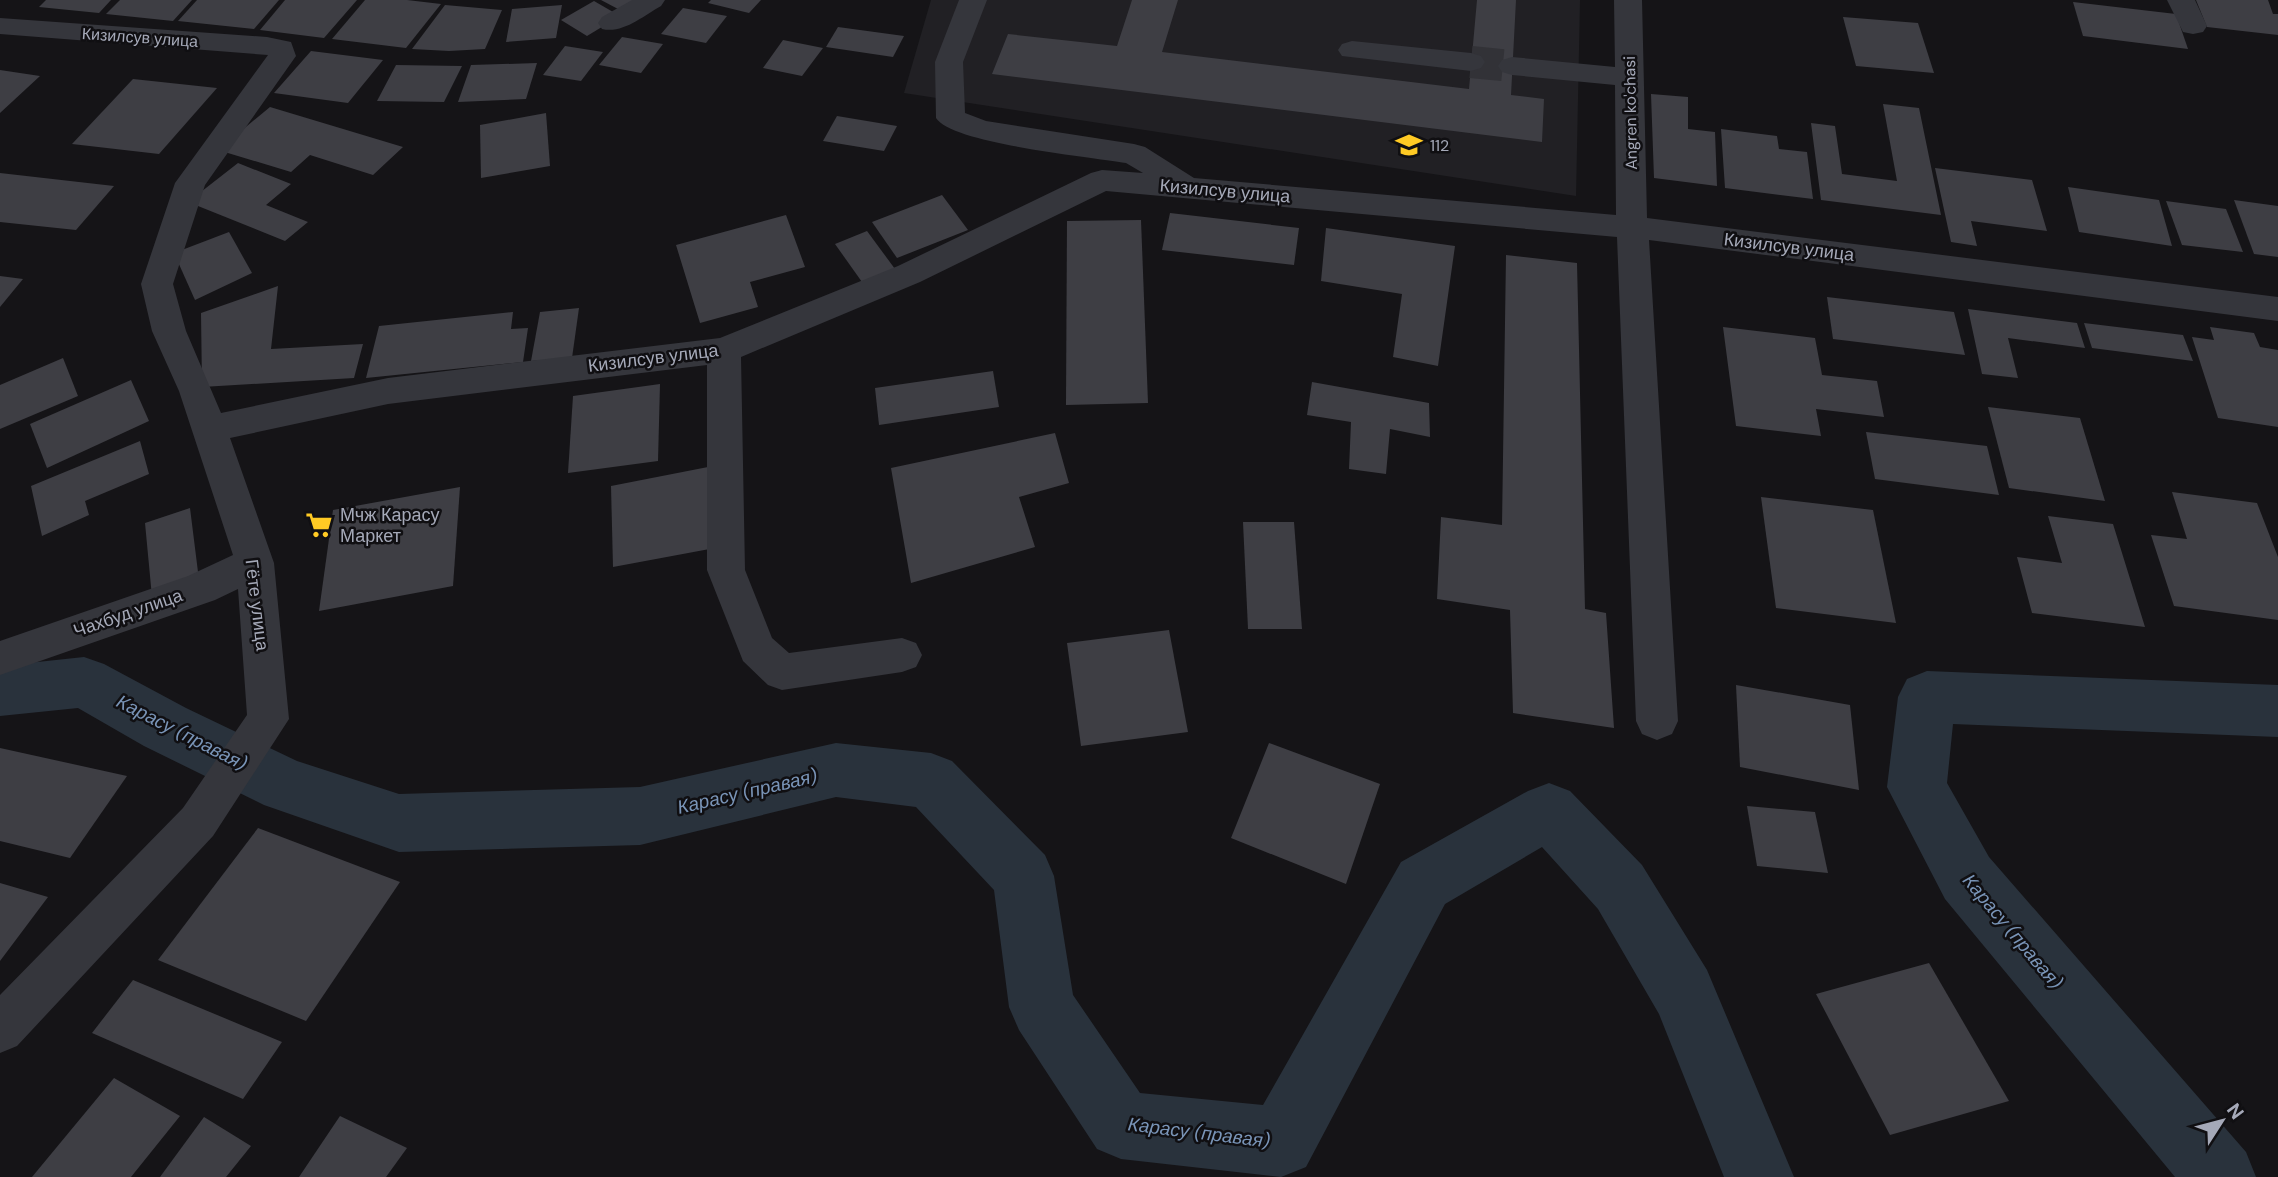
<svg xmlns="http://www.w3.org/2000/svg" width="2278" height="1177" viewBox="0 0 2278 1177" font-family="'DM Sans',sans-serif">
  <rect width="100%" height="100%" fill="#151417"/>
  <!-- built -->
  <path fill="#212024" d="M931,0H1580L1576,196L904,93Z"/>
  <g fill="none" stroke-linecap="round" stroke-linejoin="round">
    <!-- canal -->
    <g fill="#29323c" fill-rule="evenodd">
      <path d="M84,657L104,664L186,708L297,761L399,794L640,787L836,743L931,753L952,761L1045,855L1054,876L1073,995L1140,1093L1263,1105L1401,862L1528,791L1549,783L1570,791L1642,865L1707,970L1794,1177H1724L1659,1014L1598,909L1542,847L1445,904L1306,1167L1281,1177L1121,1159L1097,1149L1019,1030L1009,1007L994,890L916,807L836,797L640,845L399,852L264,805L144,746L78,708L0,716V666Z"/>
      <path d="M1927,671L2278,685V737L1953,724L1947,783L1989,857L2246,1152L2256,1177H2175L1945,899L1887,787L1898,697L1907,679Z"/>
    </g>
  </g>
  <!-- building -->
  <g fill="#3e3e44">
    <path d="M46,0H111L99,13L39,7Z"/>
    <path d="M120,0H192L173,21L106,14Z"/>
    <path d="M197,0H279L254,29L178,21Z"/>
    <path d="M285,0H357L324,38L260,30Z"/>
    <path d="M365,0H407L441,4L406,48L332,39Z"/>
    <path d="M601,0H634L618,9Z"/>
    <path d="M711,0H761L749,13L708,3Z"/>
    <path d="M1132,0H1178L1162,52L1469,89L1477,0H1516L1511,95L1544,99L1542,142L992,74L1008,34L1117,46Z"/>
    <path d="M2196,0H2268L2273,14H2278V35L2207,27Z"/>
    <path d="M594,1L620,16L587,36L561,20Z"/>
    <path d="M2073,2L2176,14L2188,49L2083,36Z"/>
    <path d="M445,5L502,10L485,49L449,51L412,49Z"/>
    <path d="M562,5L556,38L506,42L512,9Z"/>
    <path d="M683,8L727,16L706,43L661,34Z"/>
    <path d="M1843,17L1918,23L1934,73L1856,66Z"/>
    <path d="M838,27L904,36L893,57L826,47Z"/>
    <path d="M622,37L663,44L641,73L599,65Z"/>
    <path d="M783,40L823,48L802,76L763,68Z"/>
    <path d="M565,46L603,52L581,81L543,75Z"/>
    <path d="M311,51L383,60L348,103L274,93Z"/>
    <path d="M537,63L526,99L458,102L471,65Z"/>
    <path d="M396,65L462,66L444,102L377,101Z"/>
    <path d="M0,70L40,76L0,113Z"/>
    <path d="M133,79L217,88L159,154L72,144Z"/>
    <path d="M1651,94L1688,97V129L1715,132L1717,186L1654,178Z"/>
    <path d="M1883,104L1919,108L1941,215L1821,200L1811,123L1835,126L1842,174L1897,181Z"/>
    <path d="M270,107L403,147L373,175L310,155L291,172L218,150Z"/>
    <path d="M546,113L550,166L481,178L480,125Z"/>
    <path d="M837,116L897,126L884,151L823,141Z"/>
    <path d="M1721,129L1777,136L1779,149L1807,152L1813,199L1725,188Z"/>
    <path d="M238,163L291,184L266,205L308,222L285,241L188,202Z"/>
    <path d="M1935,168L2032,180L2047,231L1971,221L1977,246L1951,242Z"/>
    <path d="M0,173L114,186L76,230L0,222Z"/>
    <path d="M2068,187L2159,200L2172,246L2079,232Z"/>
    <path d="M942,195L968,230L897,258L872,222Z"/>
    <path d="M2234,200L2278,206V257L2254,254Z"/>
    <path d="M2166,201L2226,209L2243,252L2182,245Z"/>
    <path d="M1170,213L1299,228L1294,265L1162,250Z"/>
    <path d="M786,215L805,267L750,282L758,307L700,323L676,245Z"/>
    <path d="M1141,220L1148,403L1066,405L1067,221Z"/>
    <path d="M1326,228L1455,246L1438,366L1393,357L1402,294L1321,281Z"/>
    <path d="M867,231L895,269L862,282L835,244Z"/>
    <path d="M229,232L252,273L195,300L174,253Z"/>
    <path d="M1506,255L1577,263L1585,609L1606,613L1614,728L1513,713L1510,610L1437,599L1441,517L1502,525Z"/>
    <path d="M0,276L23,279L0,307Z"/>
    <path d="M278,286L271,349L363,344L354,378L202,387L201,313Z"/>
    <path d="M1827,297L1954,312L1965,355L1833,339Z"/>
    <path d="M579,308L572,358L531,361L540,312Z"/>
    <path d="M1968,309L2077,323L2085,348L2008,338L2018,378L1982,374Z"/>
    <path d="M513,312L511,329L528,328L523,362L366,378L379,326Z"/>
    <path d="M2084,323L2183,335L2193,361L2092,348Z"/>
    <path d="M1723,327L1815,338L1822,375L1877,381L1884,417L1816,409L1821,436L1736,426Z"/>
    <path d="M2210,327L2254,333L2260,347L2278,350V427L2218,418L2192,337L2214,340Z"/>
    <path d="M63,358L78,396L0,429V385Z"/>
    <path d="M993,371L999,407L879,425L875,388Z"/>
    <path d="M131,380L149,421L47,468L30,424Z"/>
    <path d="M1312,382L1429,403L1430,437L1390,429L1386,474L1349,469L1351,422L1307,415Z"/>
    <path d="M660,384L658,461L568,473L573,396Z"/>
    <path d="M1988,407L2080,418L2105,501L2009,488Z"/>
    <path d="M1866,432L1987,446L1999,495L1875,479Z"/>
    <path d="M1055,433L1069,483L1019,497L1035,547L911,583L891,468Z"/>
    <path d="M140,441L149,474L85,501L89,515L42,536L31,486Z"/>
    <path d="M708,467L715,548L613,567L611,486Z"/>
    <path d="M460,487L453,586L319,611L333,510Z"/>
    <path d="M2172,492L2257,503L2278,557V620L2174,606L2151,535L2187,539Z"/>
    <path d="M1761,497L1873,510L1896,623L1776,608Z"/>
    <path d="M190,508L199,580L152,597L145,523Z"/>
    <path d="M2048,516L2113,524L2145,627L2032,613L2017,557L2062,563Z"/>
    <path d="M1243,522H1294L1302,629H1248Z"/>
    <path d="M1169,630L1188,732L1081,746L1067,643Z"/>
    <path d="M1736,685L1850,705L1859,790L1740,767Z"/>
    <path d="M1269,743L1380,784L1346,884L1231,838Z"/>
    <path d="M0,748L127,776L70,858L0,841Z"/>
    <path d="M1747,806L1815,812L1828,873L1757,866Z"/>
    <path d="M258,828L400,882L306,1021L158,960Z"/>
    <path d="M0,883L48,897L0,961Z"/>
    <path d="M1929,963L2009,1101L1890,1135L1816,994Z"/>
    <path d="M133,980L282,1042L243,1099L92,1033Z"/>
    <path d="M114,1078L180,1116L131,1177H32Z"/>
    <path d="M340,1116L407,1148L386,1177H299Z"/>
    <path d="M204,1117L251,1146L226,1177H160Z"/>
  </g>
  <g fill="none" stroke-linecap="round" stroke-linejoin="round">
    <!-- minor-tunnel -->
    <path stroke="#323237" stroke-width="32" stroke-dasharray="32 16" stroke-linecap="butt" d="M1471,62L1512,66"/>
    <!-- minor -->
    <g fill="#35363c" fill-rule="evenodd">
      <path d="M632,0H665L661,6C643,16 623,34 602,29L598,23L602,17Z"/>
      <path d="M959,0H987L963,62L965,113L986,121L1134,144L1145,147L1194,178L1616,215L1615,85L1512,75L1502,72L1498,66L1502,60L1512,57L1615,67L1614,0H1642L1647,218L2278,297V321L1649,240L1678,721L1672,734L1657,740L1642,734L1636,721L1617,237L1106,191L920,282L741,357L745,570L772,638L789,653L902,638L916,643L922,655L916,667L902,672L782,690L768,685L743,661L707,570V365L388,404L230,438L274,563L289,719L213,836L17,1046L0,1053V995L183,808L247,715L238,589L215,600L0,675V641L188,576L233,555L179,391L152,331L141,284L175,183L268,55L0,34V18L267,37L291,42L296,56L205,185L173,284L186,331L221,413L388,378L720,338L898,266L1091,173L1102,170L1143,173L1126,163C1091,157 953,144 936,118L935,62Z"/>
      <path d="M2167,0H2195L2207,26L2203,32L2193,34L2183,32Z"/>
      <path d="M1352,41L1471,53L1481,56L1485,62L1481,68L1471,71L1342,56L1338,50L1342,44Z"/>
    </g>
  </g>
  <!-- icons -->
  <defs>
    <g id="school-bare" transform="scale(2.1)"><path d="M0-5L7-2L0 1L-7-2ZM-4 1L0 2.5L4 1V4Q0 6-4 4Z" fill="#ffca24" stroke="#100f12" stroke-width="2.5" paint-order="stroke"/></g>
    <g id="supermarket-bare" transform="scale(2.1)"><path d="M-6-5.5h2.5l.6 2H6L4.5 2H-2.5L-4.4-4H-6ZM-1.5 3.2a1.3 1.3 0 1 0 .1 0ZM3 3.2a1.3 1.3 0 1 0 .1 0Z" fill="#ffca24" stroke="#100f12" stroke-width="2.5" paint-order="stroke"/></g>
  </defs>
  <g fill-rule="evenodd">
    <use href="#school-bare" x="1409" y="145"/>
    <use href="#supermarket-bare" x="319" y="525"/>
  </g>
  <g text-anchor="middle" stroke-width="5" stroke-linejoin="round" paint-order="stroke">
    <!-- far-street labels -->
    <g font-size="16" fill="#a5a9b8" stroke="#100f12">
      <text transform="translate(140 37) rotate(4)" y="6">Кизилсув улица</text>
      <text transform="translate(1630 113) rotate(-91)" y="6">Angren ko'chasi</text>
    </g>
    <!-- far-poi labels -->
    <g font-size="16" fill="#a5a9b8" stroke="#100f12" text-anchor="start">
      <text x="1430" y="151">112</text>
    </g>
    <!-- street labels -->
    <g font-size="18" fill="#a5a9b8" stroke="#100f12">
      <text transform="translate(1225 191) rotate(5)" y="6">Кизилсув улица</text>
      <text transform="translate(1789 247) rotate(7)" y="6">Кизилсув улица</text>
      <text transform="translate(653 358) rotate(-7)" y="6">Кизилсув улица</text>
      <text transform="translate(257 605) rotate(83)" y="6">Гёте улица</text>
      <text transform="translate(128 613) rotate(-19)" y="6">Чахбуд улица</text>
    </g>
    <!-- poi labels -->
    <g font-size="18" fill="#a5a9b8" stroke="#100f12" text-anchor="start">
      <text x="340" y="521">Мчж Карасу<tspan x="340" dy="21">Маркет</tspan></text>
    </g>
    <!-- water labels -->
    <g font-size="19" font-style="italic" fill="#7994b7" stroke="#100f12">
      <text transform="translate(182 732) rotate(27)" y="7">Карасу (правая)</text>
      <text transform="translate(747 791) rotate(-13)" y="7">Карасу (правая)</text>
      <text transform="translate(2013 931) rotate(50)" y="7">Карасу (правая)</text>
      <text transform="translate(1199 1132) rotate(7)" y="7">Карасу (правая)</text>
    </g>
  </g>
  <!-- north arrow -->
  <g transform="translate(2222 1121) rotate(54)" stroke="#100f12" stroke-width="5" paint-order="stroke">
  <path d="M0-5L12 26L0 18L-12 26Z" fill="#a5a9b8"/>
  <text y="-10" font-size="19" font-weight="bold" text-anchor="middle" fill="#a5a9b8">N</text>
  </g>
</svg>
